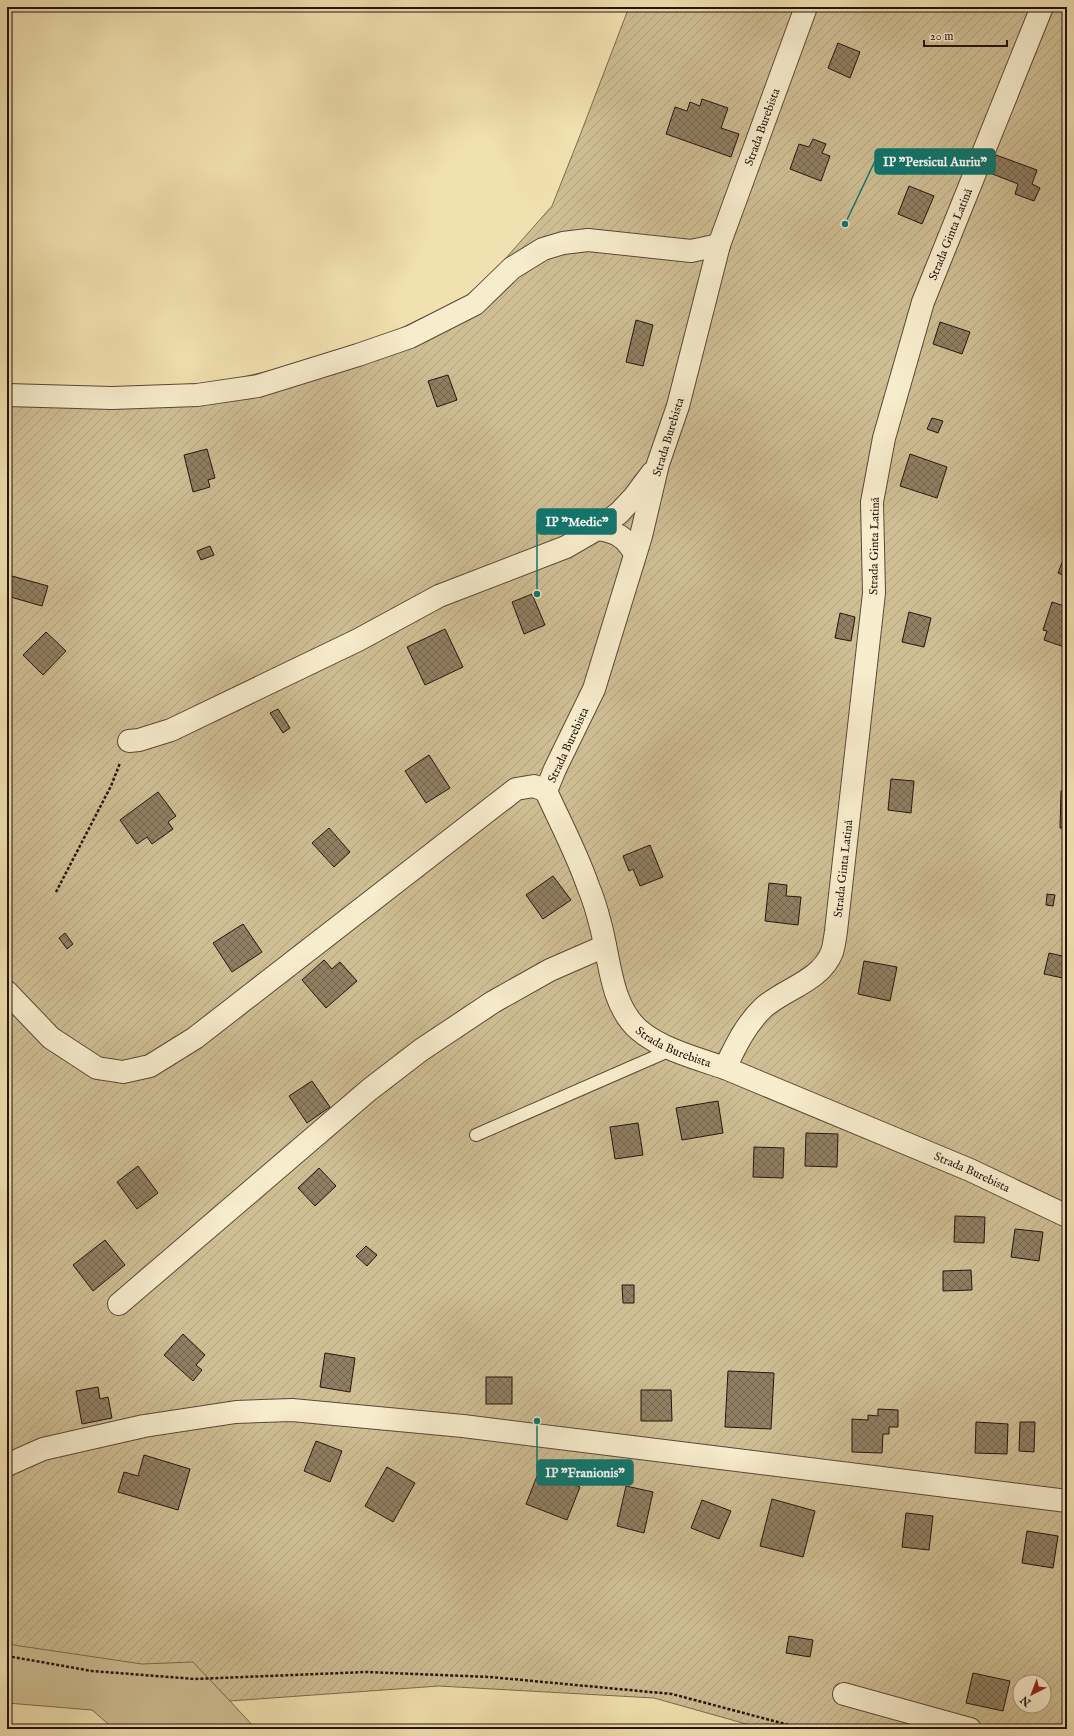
<svg xmlns="http://www.w3.org/2000/svg" width="1074" height="1736" viewBox="0 0 1074 1736" font-family="'IM FELL English',serif">
  <defs>
    <pattern id="garden-furrows" width="10" height="10" patternUnits="userSpaceOnUse"><rect width="10" height="10" fill="#cfbe94"/><path d="M-1 1l2-2M0 10L10 0M9 11l2-2" fill="none" stroke="#b2a27e"/></pattern>
    <pattern id="building-cross-hatch" width="8" height="8" patternUnits="userSpaceOnUse"><rect width="8" height="8" fill="#907f62"/><path d="M0 0l8 8M0 8l8-8" fill="none" stroke="#75674f"/></pattern>
  </defs>
  <rect width="100%" height="100%" fill="#f2e1b0"/>
  <filter id="stains"><feTurbulence type="fractalNoise" baseFrequency=".005" numOctaves="4"/><feColorMatrix values="0 0 0 0 .2 0 0 0 0 .09 0 0 0 0 .02 0 0 0 .5 -.17"/></filter>
  <radialGradient id="worn" r=".72"><stop offset=".6" stop-color="#630" stop-opacity="0"/><stop offset="1" stop-color="#630" stop-opacity=".3"/></radialGradient>
  <!-- grass -->
  <path fill="#cfbe94" stroke="#7a6a51" d="M7,1479L667,1687L203,1672L256,1729H114L92,1710L7,1703Z"/>
  <!-- garden -->
  <path fill="url(#garden-furrows)" stroke="#7a6a51" fill-rule="evenodd" d="M629,7H1067V1729H764L654,1698L439,1686L230,1701L193,1662L142,1664L7,1644V384L110,388L213,384L290,366L395,331L464,298L498,267L552,206L579,138ZM1020,1682H1044V1706H1020Z"/>
  <!-- building -->
  <g fill="url(#building-cross-hatch)" stroke="#25150e">
    <path d="M838,43L860,52L850,78L828,68Z"/>
    <path d="M702,99L728,108L721,128L739,134L731,157L666,134L675,107L687,111L690,102L700,106Z"/>
    <path d="M813,139L826,144L822,153L830,156L821,181L790,169L799,144L809,147Z"/>
    <path d="M996,155L1037,170L1032,184L1040,188L1034,201L1015,194L1018,184L990,173Z"/>
    <path d="M909,186L934,196L922,224L898,214Z"/>
    <path d="M636,320L653,325L643,366L626,362Z"/>
    <path d="M940,322L970,332L962,354L933,344Z"/>
    <path d="M448,375L457,400L437,407L428,381Z"/>
    <path d="M932,418L943,421L938,433L927,429Z"/>
    <path d="M207,449L215,478L208,480L210,487L193,492L184,455Z"/>
    <path d="M910,454L947,467L937,498L900,486Z"/>
    <path d="M210,546L214,555L201,560L197,551Z"/>
    <path d="M1066,552H1067V577L1058,573Z"/>
    <path d="M12,576L48,586L42,606L7,596Z"/>
    <path d="M532,594L545,625L524,634L512,602Z"/>
    <path d="M1052,602L1067,607V648L1044,640L1047,631L1043,630Z"/>
    <path d="M909,612L931,618L924,647L902,642Z"/>
    <path d="M840,613L855,617L851,641L835,638Z"/>
    <path d="M445,629L463,667L425,685L407,647Z"/>
    <path d="M46,632L66,651L43,675L23,655Z"/>
    <path d="M278,709L290,728L283,733L270,713Z"/>
    <path d="M429,755L450,788L426,803L405,771Z"/>
    <path d="M891,779L914,781L911,813L888,810Z"/>
    <path d="M1061,791H1067V828H1060Z"/>
    <path d="M158,792L176,816L168,822L173,829L152,844L147,837L137,844L120,820Z"/>
    <path d="M329,828L350,852L334,867L312,843Z"/>
    <path d="M650,845L663,877L640,886L633,869L629,871L623,856Z"/>
    <path d="M553,876L571,900L543,919L526,895Z"/>
    <path d="M769,883L787,885L786,896L801,897L798,925L765,921Z"/>
    <path d="M1047,894L1055,895L1053,906L1046,905Z"/>
    <path d="M243,924L262,952L232,972L213,943Z"/>
    <path d="M65,933L73,944L67,949L59,938Z"/>
    <path d="M1049,953L1067,957L1063,978L1044,974Z"/>
    <path d="M324,960L332,969L340,962L357,981L326,1008L302,980Z"/>
    <path d="M864,961L897,967L890,1001L858,994Z"/>
    <path d="M312,1081L330,1107L307,1123L289,1096Z"/>
    <path d="M718,1101L723,1133L682,1140L676,1108Z"/>
    <path d="M638,1123L643,1155L615,1159L610,1127Z"/>
    <path d="M806,1133L838,1134L837,1167L805,1166Z"/>
    <path d="M754,1147L784,1148L783,1178L753,1177Z"/>
    <path d="M138,1166L158,1193L137,1209L117,1182Z"/>
    <path d="M319,1168L336,1186L315,1206L298,1188Z"/>
    <path d="M955,1216L985,1217L984,1243L954,1242Z"/>
    <path d="M1015,1229L1043,1232L1039,1261L1011,1257Z"/>
    <path d="M105,1240L125,1265L93,1291L73,1265Z"/>
    <path d="M366,1246L377,1255L367,1266L356,1256Z"/>
    <path d="M971,1270L972,1290L943,1291V1271Z"/>
    <path d="M622,1285H634V1303H623Z"/>
    <path d="M183,1334L205,1355L196,1365L202,1370L193,1381L164,1355Z"/>
    <path d="M325,1353L355,1358L350,1392L320,1387Z"/>
    <path d="M728,1371L774,1373L771,1429L725,1427Z"/>
    <rect x="486" y="1377" width="26" height="27"/>
    <path d="M98,1387L100,1399L108,1397L112,1418L82,1424L76,1391Z"/>
    <path d="M641,1390H671L672,1421H641Z"/>
    <path d="M878,1409L898,1410V1427H889V1434H883L882,1453L852,1452V1419L868,1420V1415L878,1416Z"/>
    <path d="M976,1422L1008,1424L1007,1454L975,1453Z"/>
    <path d="M1020,1422H1035L1034,1452L1019,1451Z"/>
    <path d="M316,1441L342,1451L330,1482L304,1471Z"/>
    <path d="M144,1455L190,1469L178,1510L118,1492L124,1472L138,1476Z"/>
    <path d="M387,1467L415,1483L393,1522L365,1506Z"/>
    <path d="M539,1471L580,1487L567,1520L526,1504Z"/>
    <path d="M626,1486L653,1492L644,1533L617,1526Z"/>
    <path d="M772,1499L815,1511L803,1557L760,1546Z"/>
    <path d="M702,1500L731,1511L719,1539L691,1528Z"/>
    <path d="M906,1513L933,1516L929,1550L902,1547Z"/>
    <path d="M1027,1531L1058,1536L1053,1568L1022,1563Z"/>
    <path d="M789,1636L813,1640L810,1657L786,1653Z"/>
    <path d="M973,1673L1010,1681L1003,1711L966,1703Z"/>
  </g>
  <g fill="none" stroke-linecap="round" stroke-linejoin="round">
    <!-- lane casing -->
    <g stroke="#584836" stroke-width="14">
      <path id="lane" d="M476,1135L673,1049"/>
    </g>
    <!-- street casing -->
    <g stroke="#584836" stroke-width="24">
      <g id="street">
        <path id="s1" d="M806,7L719,245L678,406L658,464L641,536L594,689L555,769L546,791C560,822 577,854 588,886C593,898 597,911 600,923C610,958 610,1005 639,1030C661,1049 698,1059 725,1068L970,1170L1067,1216"/>
        <path d="M7,395L112,398L197,395L258,386L358,355L410,337L475,304L512,268L543,249L563,243L588,240L691,251L719,245"/>
        <path d="M597,529C616,532 625,536 635,554"/>
        <path d="M129,741L139,740L171,730L358,640L439,596L566,547L597,529L619,513L634,497L652,473"/>
        <path d="M7,992L51,1038L97,1068L123,1072L150,1066L195,1038L516,789L534,786L546,791"/>
        <path id="s2" d="M725,1068C735,1047 746,1024 763,1008C784,989 821,981 832,952C834,946 835,938 836,931L874,593L872,502L884,438L923,302L1042,7"/>
        <path d="M119,1304L369,1090L421,1050L493,1002L550,970L605,946"/>
        <path d="M7,1465L43,1449L144,1426L236,1412L292,1410L463,1426L1067,1501"/>
        <path d="M844,1694L970,1729"/>
      </g>
    </g>
    <!-- path -->
    <g stroke="#25150e" stroke-width="2.5" stroke-dasharray="3 2" stroke-linecap="butt">
      <path d="M56,892L111,786L120,763"/>
      <path d="M7,1656L92,1671L195,1679L366,1672L490,1677L672,1694L804,1729"/>
    </g>
    <!-- lane -->
    <use href="#lane" stroke="#f7eccc" stroke-width="12"/>
    <!-- street -->
    <use href="#street" stroke="#f7eccc" stroke-width="22"/>
  </g>
  <g text-anchor="middle" stroke-width="4" stroke-linejoin="round" paint-order="stroke">
    <!-- street labels -->
    <g font-size="12" fill="#25150e" stroke="#f7eccc">
      <text transform="translate(762 127) rotate(-70)" y="4">Strada Burebista</text>
      <text dy="4" stroke="none"><textPath href="#s2" startOffset="894">Strada Ginta Latină</textPath></text>
      <text transform="translate(668 437) rotate(-73)" y="4">Strada Burebista</text>
      <text transform="translate(874 546) rotate(-89)" y="4">Strada Ginta Latină</text>
      <text transform="translate(568 745) rotate(-65)" y="4">Strada Burebista</text>
      <text dy="4" stroke="none"><textPath href="#s2" startOffset="246">Strada Ginta Latină</textPath></text>
      <text dy="4" stroke="none"><textPath href="#s1" startOffset="1125">Strada Burebista</textPath></text>
      <text dy="4" stroke="none"><textPath href="#s1" startOffset="1449">Strada Burebista</textPath></text>
    </g>
  </g>
  <!-- callouts -->
  <path fill="none" stroke="#0f766e" stroke-width="1.5" d="M845 224L875 161M537 594L537 521M537 1421L537 1473"/>
  <g fill="#0f766e" stroke="#f7eccc" stroke-width="1.5">
    <circle cx="845" cy="224" r="4"/>
    <circle cx="537" cy="594" r="4"/>
    <circle cx="537" cy="1421" r="4"/>
  </g>
  <g fill="#0f766e" stroke="#0f766e" stroke-width="1.5">
    <rect x="875" y="149" width="120" height="25" rx="4"/>
    <rect x="537" y="509" width="79" height="25" rx="4"/>
    <rect x="537" y="1460" width="96" height="25" rx="4"/>
  </g>
  <g font-size="13" text-anchor="middle" font-weight="bold" fill="#fff">
    <text x="935" y="166">IP "Persicul Auriu"</text>
    <text x="577" y="526">IP "Medic"</text>
    <text x="585" y="1477">IP "Franionis"</text>
  </g>
  <!-- margin -->
  <rect width="1074" height="1736" fill="none" stroke="#f2e1b0" stroke-width="24"/>
  <rect x="8" y="8" width="1058" height="1720" fill="none" stroke="#25150e" stroke-width="2"/>
  <rect x="12" y="12" width="1050" height="1712" fill="none" stroke="#25150e"/>
  <!-- north arrow -->
  <g transform="translate(1032 1694) rotate(222)"><circle r="19" fill="#f7eccc" stroke="#a39680"/>
  <path d="M0-3L7 15L0 10L-7 15Z" fill="#8f2418"/>
  <text y="-6" font-size="11" font-weight="bold" text-anchor="middle" fill="#25150e">N</text>
  </g>
  <!-- scale -->
  <path d="M924 40v6h83v-6" fill="none" stroke="#25150e" stroke-width="2"/>
  <text x="930" y="40" font-size="12" fill="#25150e" stroke="#f7eccc" stroke-width="3" paint-order="stroke">20 m</text>
  <rect width="100%" height="100%" filter="url(#stains)"/>
  <rect width="100%" height="100%" fill="url(#worn)"/>
</svg>
